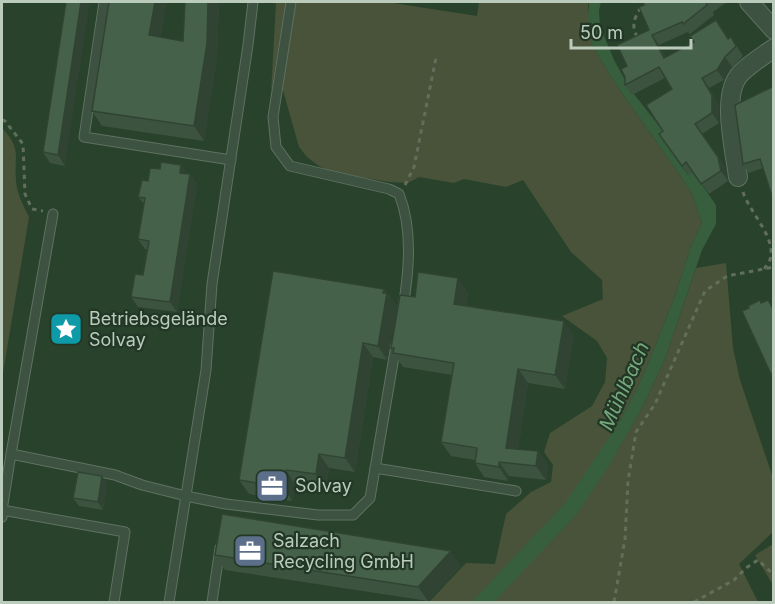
<svg xmlns="http://www.w3.org/2000/svg" width="775" height="604" viewBox="0 0 775 604" font-family="Inter,sans-serif">
  <rect width="100%" height="100%" fill="#29422c"/>
  <!-- green -->
  <g fill="#485339">
    <path d="M276,2H286L271,93Z"/>
    <path d="M296,2H387L477,16L479,2H589L588,5L592,45L615,83L682,178L692,194L702,223L691,246L675,296L651,357L636,391L620,421L610,463L642,408L664,361L696,268L726,263L733,348L740,380L773,478V532L739,564L758,602H429L466,563L495,564L506,514L531,492L551,482L553,465L544,452L550,433L592,406L605,382L607,358L597,341L562,316L603,299L602,280L571,252L523,180L506,187L464,179L454,183L419,177L408,183L390,182L335,173L319,166L307,157L299,147L282,87Z"/>
    <path d="M2,128C22,149 14,155 16,181C17,194 23,205 29,217L2,379Z"/>
    <path d="M773,544V585L755,555Z"/>
  </g>
  <!-- water -->
  <path fill="#375f3d" d="M589,2H601L599,10L600,26L614,60L630,89L663,131L666,144L688,175L693,172L716,205V224L702,250L664,361L642,408L610,464L576,515L494,602H472L566,502L620,421L636,391L651,357L675,296L691,246L702,223L692,194L682,178L615,83L592,45L588,26Z"/>
  <g fill="none" stroke-linecap="round" stroke-linejoin="round">
    <!-- service casing -->
    <g stroke="#5f7261" stroke-width="11">
      <g id="service">
        <path d="M104,2L84,137L231,160"/>
        <path d="M291,2L273,117L276,147L290,166L389,189L399,194C413,229 409,271 403,308"/>
        <path d="M11,454L53,214"/>
        <path d="M375,468L516,491"/>
        <path d="M2,510L11,454L115,475L142,485L186,496L226,504L318,515H353L370,498L396,345"/>
        <path d="M2,517V510L125,532L114,602"/>
        <path d="M169,602L206,370L212,284L248,45L253,2"/>
        <path d="M212,602L220,548"/>
      </g>
    </g>
    <!-- minor casing -->
    <g stroke="#5f7261" stroke-width="20">
      <g id="minor">
        <path d="M749,2L774,30"/>
        <path d="M738,177C735,150 720,94 741,73C750,64 763,56 774,48"/>
      </g>
    </g>
    <!-- path -->
    <g stroke="#616f5a" stroke-width="3" stroke-dasharray="4.5 4.5" stroke-linecap="butt">
      <path d="M637,37C631,23 634,20 641,7"/>
      <path d="M2,120L5,121L23,144L25,194L32,209L43,211"/>
      <path d="M405,185L414,167L436,58"/>
      <path d="M743,192C749,211 773,234 771,255C771,260 767,265 764,269"/>
      <path d="M614,602L625,539L628,481L636,432L655,404L705,291L727,276L774,267"/>
      <path d="M694,602L734,580L746,568L758,560L774,575"/>
    </g>
    <!-- service -->
    <use href="#service" stroke="#3d5240" stroke-width="9"/>
    <!-- minor -->
    <use href="#minor" stroke="#3d5240" stroke-width="18"/>
  </g>
  <!-- wall -->
  <g fill="#3c533f">
    <path d="M66,2L65,166L50,163L43,152Z"/>
    <path d="M185,2H219L217,58L204,141L102,126L92,111L161,37L183,41Z"/>
    <path d="M647,2H727L713,12L714,15L690,34L688,32L659,45L666,58L694,42L716,20L729,39L731,37L743,56L732,67L724,80L709,88L719,105V123L702,134L725,167L728,181L709,194L693,172L689,176L666,144L663,131L672,89L665,78L632,95L625,85L627,66L649,30L644,5Z"/>
    <path d="M774,86L763,168L749,173L743,164Z"/>
    <path d="M181,165L187,174H190L197,184L177,312L138,307L131,297L143,275L148,250L145,249L138,239L144,204L138,197L148,181L160,169Z"/>
    <path d="M384,289L397,307L387,360L373,357L355,472L329,468L326,488L295,484L292,501L249,494L239,480Z"/>
    <path d="M468,292L466,305L574,335L565,389L528,383L518,449L538,451L548,465L546,480L509,476L508,481L484,477L475,463V460L451,456L441,442L452,375L403,367L393,353V351L391,348L415,297Z"/>
    <path d="M102,476L107,484L103,510L79,506L73,498Z"/>
    <path d="M215,555L461,566L428,601L225,570Z"/>
  </g>
  <!-- shaded-wall -->
  <g fill="#314433">
    <path d="M81,2H90L65,166L58,155Z"/>
    <path d="M155,2H167L159,50L149,35Z"/>
    <path d="M208,2H219L217,58L204,141L194,126Z"/>
    <path d="M652,35L659,45L671,68L664,58Z"/>
    <path d="M725,57L732,67L724,80L717,70Z"/>
    <path d="M702,78L709,88L719,105V123L712,113Z"/>
    <path d="M718,157L725,167L728,181L721,171Z"/>
    <path d="M181,165L188,175L180,173Z"/>
    <path d="M190,174L197,184L177,312L170,302Z"/>
    <path d="M458,278L468,292L464,318L454,304Z"/>
    <path d="M384,289L397,307L387,360L378,346Z"/>
    <path d="M564,321L574,335L565,389L555,375Z"/>
    <path d="M363,343L373,357L355,472L345,458Z"/>
    <path d="M518,369L528,383L516,462L506,448Z"/>
    <path d="M538,451L548,465L546,480L536,466Z"/>
    <path d="M319,454L329,468L326,488L316,474Z"/>
    <path d="M499,462L509,476L508,481L499,467Z"/>
    <path d="M286,470L295,484L292,501L283,487Z"/>
    <path d="M102,476L107,484L103,510L98,502Z"/>
    <path d="M451,551L461,566L428,601L418,587Z"/>
  </g>
  <!-- building -->
  <g fill="#466149" stroke="#314433" stroke-width="1.5">
    <path d="M66,2H81L58,155L43,152Z"/>
    <path d="M109,2H155L149,35L183,41L185,2H208L207,43L194,126L92,111Z"/>
    <path d="M647,2H707H706L707,5L683,24L682,22L652,35L664,58L694,42L690,36L716,20L728,39L731,37L736,46L725,57L717,70L702,78L712,95V113L695,124L718,157L721,171L701,184L686,162L682,166L659,134L663,131L646,105L672,89L659,67L625,85V77L621,69L627,66L617,45L649,30L639,7L644,5L643,3Z"/>
    <path d="M774,86V202L760,159L743,164L735,105Z"/>
    <path d="M161,162L181,165L180,173L190,174L170,302L131,297L135,274L143,275L149,241L138,239L145,198L138,197L142,180L148,181L150,168L160,169Z"/>
    <path d="M273,271L384,289L383,293H387L378,346L363,343L345,458L319,454L316,474L286,470L283,487L239,480Z"/>
    <path d="M418,272L458,278L454,304L564,321L555,375L518,369L506,448L538,451L536,466L499,462V467L475,463L477,448L441,442L454,363L393,353L394,348H391L400,295L415,297Z"/>
    <path d="M760,300L761,303L768,300L774,311V378L770,372L742,311L749,308L748,306Z"/>
    <path d="M78,472L102,476L98,502L73,498Z"/>
    <path d="M222,514L451,551L418,587L215,555Z"/>
  </g>
  <!-- icons -->
  <defs>
    <g id="sight-square" transform="scale(1.725)"><rect x="-9" y="-9" width="18" height="18" rx="4" fill="#0f9aa8" stroke="#223725"/><path d="M0-6L1.8-2.2L6-1.7L2.9 1.2L3.7 5.4L0 3.3L-3.7 5.4L-2.9 1.2L-6-1.7L-1.8-2.2Z" fill="#fff"/></g>
    <g id="office-square" transform="scale(1.725)"><rect x="-9" y="-9" width="18" height="18" rx="4" fill="#5c6f8a" stroke="#223725"/><path d="M-6-3h4V-5.5h4V-3h4V5H-6ZM-1-4.5V-3h2v-1.5ZM-6 0V1H6V0Z" fill="#fff"/></g>
  </defs>
  <g fill-rule="evenodd">
    <use href="#sight-square" x="66" y="329"/>
    <use href="#office-square" x="272" y="486"/>
    <use href="#office-square" x="250" y="551"/>
  </g>
  <g text-anchor="middle" stroke-width="4.5" stroke-linejoin="round" paint-order="stroke">
    <!-- poi labels -->
    <g font-size="18" fill="#bbccbd" stroke="#223725" text-anchor="start">
      <text x="89" y="325">Betriebsgelände<tspan x="89" dy="21">Solvay</tspan></text>
      <text x="295" y="492">Solvay</text>
      <text x="273" y="547">Salzach<tspan x="273" dy="21">Recycling GmbH</tspan></text>
    </g>
    <!-- water labels -->
    <g font-size="20" font-style="italic" fill="#76a87d" stroke="#223725">
      <text transform="translate(624 386) rotate(-66)" y="7">Mühlbach</text>
    </g>
  </g>
  <!-- border -->
  <rect width="775" height="604" fill="none" stroke="#bbccbd" stroke-width="6"/>
  <!-- scale -->
  <path d="M571 39v9h120v-9" fill="none" stroke="#bbccbd" stroke-width="3"/>
  <text x="580" y="39" font-size="18" fill="#bbccbd" stroke="#223725" stroke-width="4.5" paint-order="stroke">50 m</text>
</svg>
